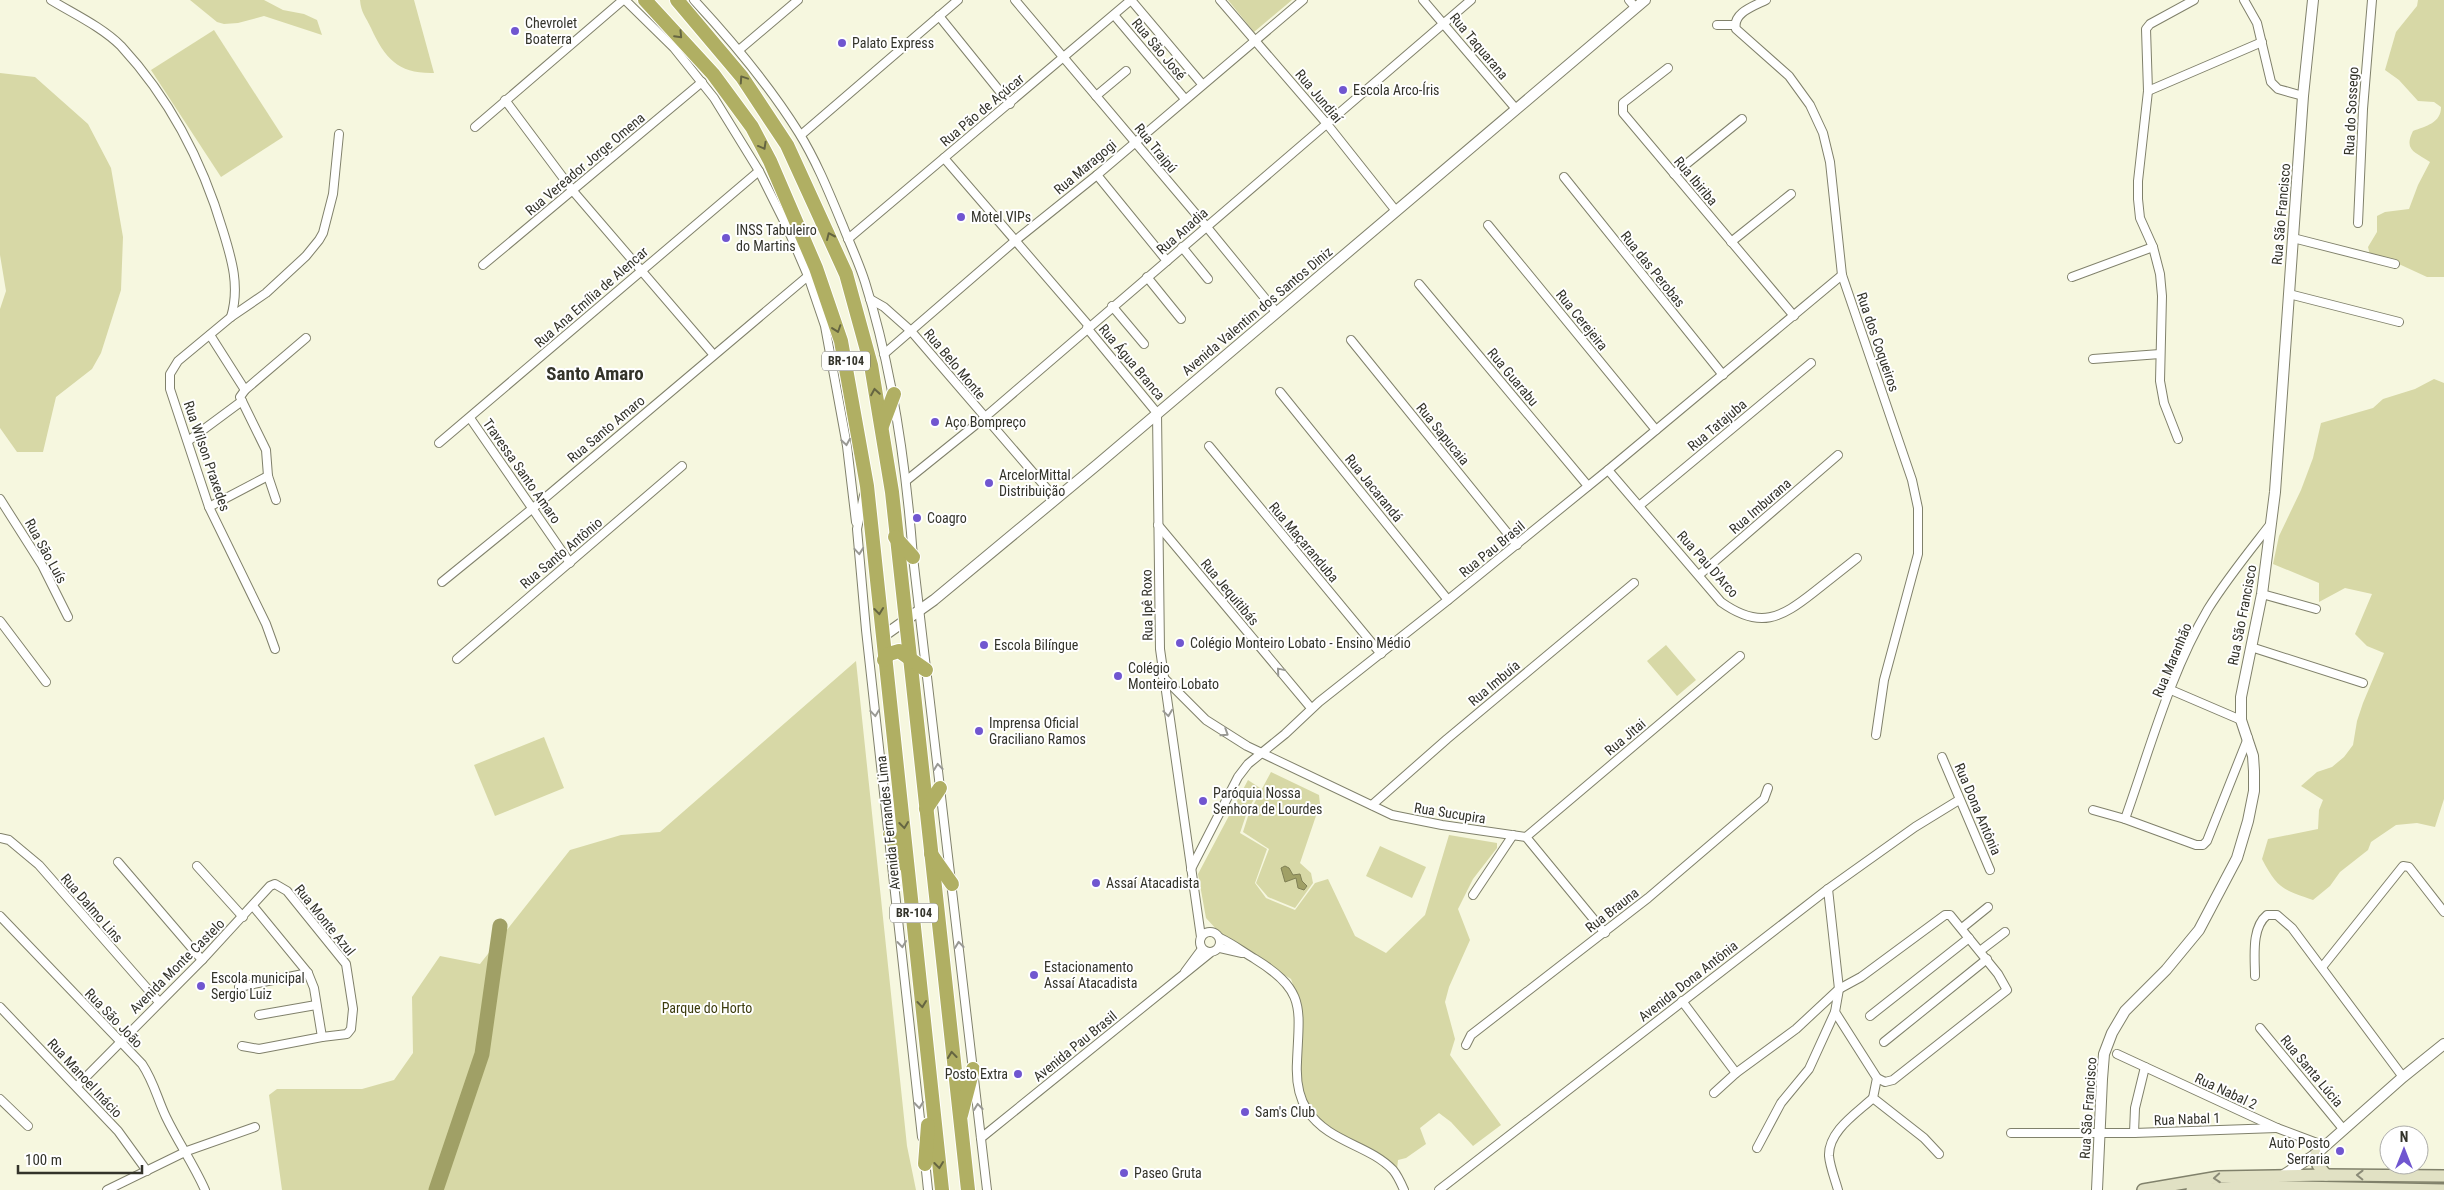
<svg xmlns="http://www.w3.org/2000/svg" width="2444" height="1190" viewBox="0 0 2444 1190" font-family="'Roboto Condensed',sans-serif">
  <rect width="100%" height="100%" fill="#f6f7df"/>
  <!-- green -->
  <g fill="#d7d8a6">
    <path d="M190,0H264L283,10L304,14L317,20L322,35L264,16L238,23L224,24L217,22Z"/>
    <path d="M360,0H414L434,73C399,74 385,59 371,28C366,17 361,13 360,0Z"/>
    <path d="M1228,0H1292L1254,32Z"/>
    <path d="M2418,0H2444V277H2427L2388,259L2370,255L2368,247L2377,232V216L2385,212L2409,209L2418,185L2430,162C2416,152 2403,151 2413,131C2426,126 2441,123 2441,107L2434,102L2418,101L2399,80L2385,70L2396,32L2417,6Z"/>
    <path d="M214,30L283,137L221,177L151,70Z"/>
    <path d="M0,73L35,77L88,124L111,168L123,237L121,290L101,353L92,369L56,397L43,452H17L0,428V309L6,291L0,255Z"/>
    <path d="M2434,379L2444,383V799L2435,827L2417,823L2396,825L2371,842L2368,850L2340,872L2330,886L2313,900C2283,890 2277,888 2262,859L2268,839L2318,829L2319,810L2323,800L2301,786L2317,772L2332,767L2344,757L2353,745L2357,721L2363,703L2384,653L2367,646L2355,634L2372,594L2345,588L2319,602V583L2273,564L2279,536L2301,490L2313,458L2321,423L2373,408L2383,399L2415,389Z"/>
    <path d="M1666,645L1696,680L1677,696L1647,661Z"/>
    <path d="M856,661L907,1146L916,1190H282L269,1095L277,1089H362L394,1080L413,1053L412,997L440,956L480,964L570,850L621,835L660,832Z"/>
    <path d="M544,737L564,788L495,816L474,765Z"/>
    <path d="M1271,772L1319,795L1320,804L1300,863L1311,873L1313,883L1295,908L1268,897L1256,883L1269,849L1243,832L1249,813Z"/>
    <path d="M1248,780L1260,788L1247,812L1240,833L1267,849L1255,883L1266,898L1295,910L1315,883L1328,879L1355,936L1386,953L1425,915L1449,835L1497,843V848L1473,879L1458,909L1470,940L1449,987L1445,1002L1455,1039L1450,1055L1501,1125L1473,1146L1451,1122L1439,1113L1420,1128L1426,1144L1406,1158L1398,1160L1397,1169L1320,1124L1305,1102L1299,1075L1303,1028L1300,1004L1291,979L1245,951L1217,930L1206,918L1198,874Z"/>
    <path d="M1380,846L1426,867L1412,898L1366,876Z"/>
    <path d="M2300,1177L2444,1179V1186L2300,1184Z"/>
  </g>
  <!-- water -->
  <path fill="#a0a066" stroke="#7f7f54" d="M1285,866L1289,868L1293,875L1300,874L1302,881L1307,886L1304,890L1298,888L1296,878L1285,882L1281,868Z"/>
  <g fill="none" stroke-linecap="round" stroke-linejoin="round">
    <!-- river -->
    <path stroke="#a0a066" stroke-width="15" d="M436,1190L482,1054L500,926"/>
    <!-- minor casing -->
    <g stroke="#80816b" stroke-width="10">
      <g id="minor">
        <path d="M51,0C74,14 102,27 121,46C170,99 203,163 223,231C232,260 240,287 231,317"/>
        <path d="M625,0L674,48L714,98L759,171L787,227L808,276L825,326L847,446L856,522"/>
        <path d="M694,0C733,42 769,85 799,133C817,162 830,195 843,226C850,244 859,263 865,282C893,371 906,464 913,557L987,1190"/>
        <path d="M1015,0L1206,226L1277,313"/>
        <path d="M1131,0L1202,84"/>
        <path d="M1220,0L1327,124L1396,211"/>
        <path d="M1423,0L1516,109"/>
        <path d="M1629,0L1636,8"/>
        <path d="M1766,0C1754,6 1732,13 1736,29L1789,76L1810,105L1823,133L1830,162L1842,275L1912,480L1918,508V554L1884,680L1876,735"/>
        <path d="M2244,0L2257,23L2271,82L2278,89L2303,96"/>
        <path d="M1114,15L1185,99"/>
        <path d="M939,16L1010,104"/>
        <path d="M1717,25H1735"/>
        <path d="M739,50L798,0"/>
        <path d="M1668,68L1623,103V113L1794,316"/>
        <path d="M2148,91L2262,42"/>
        <path d="M1096,96L1126,71"/>
        <path d="M505,100L573,191L713,354"/>
        <path d="M475,127L623,0"/>
        <path d="M801,135L958,0"/>
        <path d="M944,158L1089,326"/>
        <path d="M1674,174L1742,119"/>
        <path d="M1097,175L1167,261"/>
        <path d="M1564,177L1723,375"/>
        <path d="M2358,223L2363,109L2372,0"/>
        <path d="M1488,225L1656,430"/>
        <path d="M2293,238L2395,264"/>
        <path d="M848,239L1131,0"/>
        <path d="M1731,242L1791,194"/>
        <path d="M1182,247L1208,279"/>
        <path d="M483,265L702,82"/>
        <path d="M1147,277L1181,319"/>
        <path d="M2072,277L2153,247"/>
        <path d="M1419,284L1588,486"/>
        <path d="M2289,294L2399,322"/>
        <path d="M870,299L884,307L911,331L1055,498"/>
        <path d="M1112,306L1144,344"/>
        <path d="M1087,328L1157,413L1160,649L1201,937"/>
        <path d="M210,335L245,390L240,397L266,450L268,476L276,500"/>
        <path d="M1351,340L1517,545"/>
        <path d="M884,354L1016,240L1097,175L1303,0"/>
        <path d="M2093,359L2160,354"/>
        <path d="M245,390L306,338"/>
        <path d="M1280,392L1448,600"/>
        <path d="M470,418L570,563"/>
        <path d="M2178,439L2164,403L2160,381L2162,296L2160,274L2153,247L2140,218L2138,199V181L2148,91L2146,29L2150,24L2194,0"/>
        <path d="M188,441L242,401"/>
        <path d="M439,443L759,171"/>
        <path d="M1209,446L1381,654"/>
        <path d="M1608,470L1721,602C1760,630 1781,618 1814,592C1829,580 1843,569 1857,558"/>
        <path d="M907,480L984,418L1471,0"/>
        <path d="M864,495L857,529L866,630L922,1137"/>
        <path d="M0,499L42,565L68,617"/>
        <path d="M1639,506L1811,363"/>
        <path d="M209,507L268,476"/>
        <path d="M1158,525L1311,708"/>
        <path d="M1699,575L1838,455"/>
        <path d="M442,582L533,508L808,276"/>
        <path d="M2262,594L2316,609"/>
        <path d="M0,621L46,682"/>
        <path d="M2251,647L2363,683"/>
        <path d="M275,649L266,624L209,507L170,389V374L178,361L231,317L266,293L306,256L319,240L323,233L333,194L339,134"/>
        <path d="M457,659L682,466"/>
        <path d="M1163,677L1206,720L1247,746L1392,815L1442,825L1526,837L1605,933"/>
        <path d="M2171,690L2241,720"/>
        <path d="M1942,757L1990,870"/>
        <path d="M1372,805L1447,739L1634,583"/>
        <path d="M2093,810L2125,819L2196,845H2203L2207,841L2248,738"/>
        <path d="M2125,819C2150,749 2170,673 2208,609C2226,580 2248,553 2269,526"/>
        <path d="M1526,837L1740,656"/>
        <path d="M0,838L9,840L39,865L159,1002"/>
        <path d="M118,862L202,960"/>
        <path d="M197,866L243,917"/>
        <path d="M1191,869L1238,777L1248,764L1285,734L1319,702L1448,600L1608,470L1842,275"/>
        <path d="M1828,889L1839,989L1835,1012L1877,1078L1873,1098L1924,1138L1939,1154"/>
        <path d="M1473,895L1513,835"/>
        <path d="M253,906L308,973L314,988L322,1037"/>
        <path d="M0,916L142,1064C154,1082 157,1098 166,1117C178,1142 194,1165 205,1190"/>
        <path d="M1962,928L1988,907"/>
        <circle cx="1210" cy="942" r="10"/>
        <path d="M1220,938C1233,944 1243,952 1255,959C1307,991 1299,1008 1297,1062C1296,1079 1298,1096 1307,1110C1329,1143 1368,1144 1393,1170C1398,1176 1401,1183 1404,1190"/>
        <path d="M1220,948L1242,953"/>
        <path d="M1980,951L2005,932"/>
        <path d="M2323,966L2403,866L2409,867L2444,912"/>
        <path d="M1185,972L1202,949"/>
        <path d="M2255,976C2255,957 2251,928 2267,915H2277L2292,928L2403,1077"/>
        <path d="M239,987L308,973"/>
        <path d="M1682,1001L1736,1073"/>
        <path d="M0,1007L118,1131L147,1171"/>
        <path d="M259,1015L316,1005"/>
        <path d="M1870,1016L1969,938"/>
        <path d="M2260,1028L2344,1130"/>
        <path d="M1884,1042L1987,959"/>
        <path d="M1466,1045L1471,1035L1648,898L1764,799L1768,788"/>
        <path d="M2117,1054L2277,1128L2325,1146"/>
        <path d="M77,1086L202,960L270,886L275,884L287,891L346,964L353,1009L351,1029L347,1034L322,1037L259,1049L242,1046"/>
        <path d="M1714,1093L1736,1073L1796,1029L1839,989L1861,977L1945,915H1950L1998,974L2007,990L1893,1080L1885,1082L1877,1078"/>
        <path d="M0,1099L28,1126"/>
        <path d="M2011,1133H2134L2277,1128"/>
        <path d="M2134,1133L2135,1108L2145,1067"/>
        <path d="M981,1138L1210,953"/>
        <path d="M1757,1148L1781,1103L1809,1069L1835,1012"/>
        <path d="M925,1161L928,1190"/>
        <path d="M107,1190L187,1151L255,1127"/>
        <path d="M1439,1190L1828,889L1915,827L1959,800"/>
        <path d="M1838,1190C1835,1179 1830,1167 1829,1156C1828,1131 1857,1113 1873,1098"/>
      </g>
    </g>
    <!-- tertiary casing -->
    <g stroke="#80816b" stroke-width="12">
      <g id="tertiary">
        <path d="M882,637L934,600L1098,464L1645,0"/>
        <path d="M2282,1176L2316,1154L2403,1077L2444,1044"/>
        <path d="M2097,1190L2102,1079L2104,1054L2112,1033L2125,1011L2166,970L2199,930L2237,858L2248,821L2254,791V771L2253,756L2241,720V697L2262,594L2275,492L2303,96L2313,0"/>
      </g>
    </g>
    <!-- secondary casing -->
    <g stroke="#80816b" stroke-width="14">
      <g id="secondary">
        <path d="M2316,1154L2318,1165L2326,1175"/>
        <path d="M2143,1190L2219,1177L2326,1175L2444,1176"/>
        <path d="M2192,1190L2255,1186L2444,1190"/>
      </g>
    </g>
    <!-- trunk casing -->
    <g stroke="#fff" stroke-width="16">
      <g id="trunk">
        <path d="M645,0L713,74L752,127L770,161L816,268L841,341L867,486L942,1190"/>
        <path d="M677,0L742,77L787,145L846,274L871,365L892,492L968,1190"/>
        <path d="M882,426L894,394"/>
        <path d="M895,537L913,557"/>
        <path d="M884,660L889,654L899,651L926,670"/>
        <path d="M926,809L940,788"/>
        <path d="M890,835L906,866"/>
        <path d="M931,854L952,884"/>
        <path d="M961,1115L973,1069"/>
        <path d="M925,1164L928,1125"/>
      </g>
    </g>
    <!-- minor -->
    <use href="#minor" stroke="#fff" stroke-width="8"/>
    <!-- tertiary -->
    <use href="#tertiary" stroke="#fff" stroke-width="10"/>
    <!-- secondary -->
    <use href="#secondary" stroke="#e1e1c4" stroke-width="11"/>
    <!-- trunk -->
    <use href="#trunk" stroke="#b0af63" stroke-width="14"/>
  </g>
  <!-- one-way arrows -->
  <defs><path id="oneway-chevron" d="M-2-3.5L2.5 0L-2 3.5" fill="none" stroke-width="1.6" stroke-linecap="round" stroke-linejoin="round" transform="scale(1.25)"/></defs>
  <g stroke="#656541">
    <use href="#oneway-chevron" transform="translate(679 35) rotate(46)"/>
    <use href="#oneway-chevron" transform="translate(743 79) rotate(-124)"/>
    <use href="#oneway-chevron" transform="translate(763 146) rotate(61)"/>
    <use href="#oneway-chevron" transform="translate(830 236) rotate(-114)"/>
    <use href="#oneway-chevron" transform="translate(837 329) rotate(71)"/>
    <use href="#oneway-chevron" transform="translate(875 392) rotate(-99)"/>
    <use href="#oneway-chevron" transform="translate(879 611) rotate(84)"/>
    <use href="#oneway-chevron" transform="translate(904 825) rotate(83)"/>
    <use href="#oneway-chevron" transform="translate(922 1004) rotate(84)"/>
    <use href="#oneway-chevron" transform="translate(952 1055) rotate(-96)"/>
    <use href="#oneway-chevron" transform="translate(939 1165) rotate(83)"/>
  </g>
  <g stroke="#999994">
    <use href="#oneway-chevron" transform="translate(846 442) rotate(81)"/>
    <use href="#oneway-chevron" transform="translate(859 551) rotate(85)"/>
    <use href="#oneway-chevron" transform="translate(1280 671) rotate(-130)"/>
    <use href="#oneway-chevron" transform="translate(875 713) rotate(83)"/>
    <use href="#oneway-chevron" transform="translate(1168 713) rotate(82)"/>
    <use href="#oneway-chevron" transform="translate(1225 733) rotate(33)"/>
    <use href="#oneway-chevron" transform="translate(938 767) rotate(-97)"/>
    <use href="#oneway-chevron" transform="translate(902 944) rotate(84)"/>
    <use href="#oneway-chevron" transform="translate(959 945) rotate(-96)"/>
    <use href="#oneway-chevron" transform="translate(919 1105) rotate(84)"/>
    <use href="#oneway-chevron" transform="translate(978 1107) rotate(-97)"/>
  </g>
  <g stroke="#8a8a77">
    <use href="#oneway-chevron" transform="translate(2360 1175) rotate(-179)"/>
    <use href="#oneway-chevron" transform="translate(2217 1178) rotate(176)"/>
  </g>
  <!-- markers -->
  <g fill="#7056d0" stroke="#fff" stroke-width="2">
    <circle cx="515" cy="31" r="5"/>
    <circle cx="842" cy="43" r="5"/>
    <circle cx="1343" cy="90" r="5"/>
    <circle cx="961" cy="217" r="5"/>
    <circle cx="726" cy="238" r="5"/>
    <circle cx="935" cy="422" r="5"/>
    <circle cx="989" cy="483" r="5"/>
    <circle cx="917" cy="518" r="5"/>
    <circle cx="1180" cy="643" r="5"/>
    <circle cx="984" cy="645" r="5"/>
    <circle cx="1118" cy="676" r="5"/>
    <circle cx="979" cy="731" r="5"/>
    <circle cx="1203" cy="801" r="5"/>
    <circle cx="1096" cy="883" r="5"/>
    <circle cx="1034" cy="975" r="5"/>
    <circle cx="201" cy="986" r="5"/>
    <circle cx="1018" cy="1074" r="5"/>
    <circle cx="1245" cy="1112" r="5"/>
    <circle cx="2340" cy="1151" r="5"/>
    <circle cx="1124" cy="1173" r="5"/>
  </g>
  <g text-anchor="middle" stroke-width="4" stroke-linejoin="round" paint-order="stroke">
    <!-- shield labels -->
    <g fill="#fff" stroke="#70706a" stroke-width="1">
      <rect x="822" y="351.5" width="48" height="19" rx="4"/>
      <rect x="890" y="903.5" width="48" height="19" rx="4"/>
    </g>
    <g font-size="12" font-weight="bold" fill="#33332a">
      <text x="846" y="365">BR-104</text>
      <text x="914" y="917">BR-104</text>
    </g>
    <!-- poi labels -->
    <g font-size="14" fill="#33332a" stroke="#fff" text-anchor="start">
      <text x="525" y="28">Chevrolet<tspan x="525" dy="16">Boaterra</tspan></text>
      <text x="852" y="48">Palato Express</text>
      <text x="1353" y="95">Escola Arco-Íris</text>
      <text x="971" y="222">Motel VIPs</text>
      <text x="736" y="235">INSS Tabuleiro<tspan x="736" dy="16">do Martins</tspan></text>
      <text x="945" y="427">Aço Bompreço</text>
      <text x="999" y="480">ArcelorMittal<tspan x="999" dy="16">Distribuição</tspan></text>
      <text x="927" y="523">Coagro</text>
      <text x="1190" y="648">Colégio Monteiro Lobato - Ensino Médio</text>
      <text x="994" y="650">Escola Bilíngue</text>
      <text x="1128" y="673">Colégio<tspan x="1128" dy="16">Monteiro Lobato</tspan></text>
      <text x="989" y="728">Imprensa Oficial<tspan x="989" dy="16">Graciliano Ramos</tspan></text>
      <text x="1213" y="798">Paróquia Nossa<tspan x="1213" dy="16">Senhora de Lourdes</tspan></text>
      <text x="1106" y="888">Assaí Atacadista</text>
      <text x="1044" y="972">Estacionamento<tspan x="1044" dy="16">Assaí Atacadista</tspan></text>
      <text x="211" y="983">Escola municipal<tspan x="211" dy="16">Sergio Luiz</tspan></text>
      <text x="1008" y="1079" text-anchor="end">Posto Extra</text>
      <text x="1255" y="1117">Sam's Club</text>
      <text x="2330" y="1148" text-anchor="end">Auto Posto<tspan x="2330" dy="16">Serraria</tspan></text>
      <text x="1134" y="1178">Paseo Gruta</text>
    </g>
    <!-- street labels -->
    <g font-size="14" fill="#33332a" stroke="#fff">
      <text transform="translate(1479 46) rotate(50)" y="5">Rua Taquarana</text>
      <text transform="translate(1159 49) rotate(50)" y="5">Rua São José</text>
      <text transform="translate(1319 96) rotate(50)" y="5">Rua Jundiaí</text>
      <text transform="translate(982 110) rotate(-40)" y="5">Rua Pão de Açúcar</text>
      <text transform="translate(2351 111) rotate(-87)" y="5">Rua do Sossego</text>
      <text transform="translate(1156 148) rotate(51)" y="5">Rua Traipú</text>
      <text transform="translate(585 164) rotate(-40)" y="5">Rua Vereador Jorge Omena</text>
      <text transform="translate(1085 167) rotate(-40)" y="5">Rua Maragogi</text>
      <text transform="translate(1696 181) rotate(50)" y="5">Rua Ibiriba</text>
      <text transform="translate(2281 214) rotate(-85)" y="5">Rua São Francisco</text>
      <text transform="translate(1182 231) rotate(-41)" y="5">Rua Anadia</text>
      <text transform="translate(1653 269) rotate(51)" y="5">Rua das Perobas</text>
      <text transform="translate(591 297) rotate(-41)" y="5">Rua Ana Emília de Alencar</text>
      <text transform="translate(1257 311) rotate(-40)" y="5">Avenida Valentim dos Santos Diniz</text>
      <text transform="translate(1582 320) rotate(51)" y="5">Rua Cerejeira</text>
      <text transform="translate(1878 342) rotate(71)" y="5">Rua dos Coqueiros</text>
      <text transform="translate(1132 362) rotate(50)" y="5">Rua Água Branca</text>
      <text transform="translate(955 364) rotate(50)" y="5">Rua Belo Monte</text>
      <text transform="translate(1513 377) rotate(50)" y="5">Rua Guarabu</text>
      <text transform="translate(1717 425) rotate(-40)" y="5">Rua Tatajuba</text>
      <text transform="translate(606 429) rotate(-40)" y="5">Rua Santo Amaro</text>
      <text transform="translate(1443 434) rotate(51)" y="5">Rua Sapucaia</text>
      <text transform="translate(207 456) rotate(71)" y="5">Rua Wilson Praxedes</text>
      <text transform="translate(522 471) rotate(55)" y="5">Travessa Santo Amaro</text>
      <text transform="translate(1374 488) rotate(51)" y="5">Rua Jacarandá</text>
      <text transform="translate(1760 506) rotate(-41)" y="5">Rua Imburana</text>
      <text transform="translate(1304 542) rotate(50)" y="5">Rua Maçaranduba</text>
      <text transform="translate(1492 549) rotate(-39)" y="5">Rua Pau Brasil</text>
      <text transform="translate(46 551) rotate(61)" y="5">Rua São Luís</text>
      <text transform="translate(561 553) rotate(-40)" y="5">Rua Santo Antônio</text>
      <text transform="translate(1708 564) rotate(48)" y="5">Rua Pau D'Arco</text>
      <text transform="translate(1230 592) rotate(50)" y="5">Rua Jequitibás</text>
      <text transform="translate(1147 605) rotate(-91)" y="5">Rua Ipê Roxo</text>
      <text transform="translate(2242 615) rotate(-79)" y="5">Rua São Francisco</text>
      <text transform="translate(2172 660) rotate(-67)" y="5">Rua Maranhão</text>
      <text transform="translate(1494 683) rotate(-40)" y="5">Rua Imbuía</text>
      <text transform="translate(1625 737) rotate(-40)" y="5">Rua Jitai</text>
      <text transform="translate(1978 809) rotate(67)" y="5">Rua Dona Antônia</text>
      <text transform="translate(1450 813) rotate(9)" y="5">Rua Sucupira</text>
      <text transform="translate(888 823) rotate(-96)" y="5">Avenida Fernandes Lima</text>
      <text transform="translate(92 908) rotate(49)" y="5">Rua Dalmo Lins</text>
      <text transform="translate(1612 910) rotate(-38)" y="5">Rua Brauna</text>
      <text transform="translate(325 920) rotate(51)" y="5">Rua Monte Azul</text>
      <text transform="translate(177 966) rotate(-45)" y="5">Avenida Monte Castelo</text>
      <text transform="translate(1688 981) rotate(-38)" y="5">Avenida Dona Antônia</text>
      <text transform="translate(114 1018) rotate(46)" y="5">Rua São João</text>
      <text transform="translate(1075 1046) rotate(-39)" y="5">Avenida Pau Brasil</text>
      <text transform="translate(2312 1071) rotate(50)" y="5">Rua Santa Lúcia</text>
      <text transform="translate(85 1078) rotate(47)" y="5">Rua Manoel Inácio</text>
      <text transform="translate(2226 1091) rotate(25)" y="5">Rua Nabal 2</text>
      <text transform="translate(2088 1108) rotate(-86)" y="5">Rua São Francisco</text>
      <text transform="translate(2187 1119) rotate(-2)" y="5">Rua Nabal 1</text>
    </g>
    <!-- park labels -->
    <g font-size="14" fill="#3b3b0c" stroke="#fff">
      <text x="707" y="1013">Parque do Horto</text>
    </g>
    <!-- district labels -->
    <g font-size="19" font-weight="bold" fill="#33332a" stroke="#fff">
      <text x="595" y="380">Santo Amaro</text>
    </g>
  </g>
  <!-- north arrow -->
  <g transform="translate(2404 1150)"><circle r="24" fill="#ffffff" stroke="#adadaa"/>
  <path d="M0-4L9 19L0 12L-9 19Z" fill="#7056d0"/>
  <text y="-8" font-size="14" font-weight="bold" text-anchor="middle" fill="#33332a">N</text>
  </g>
  <!-- scale -->
  <path d="M18 1165v8h124v-8" fill="none" stroke="#33332a" stroke-width="2.5"/>
  <text x="25" y="1165" font-size="15" fill="#33332a" stroke="#ffffff" stroke-width="4" paint-order="stroke">100 m</text>
</svg>
